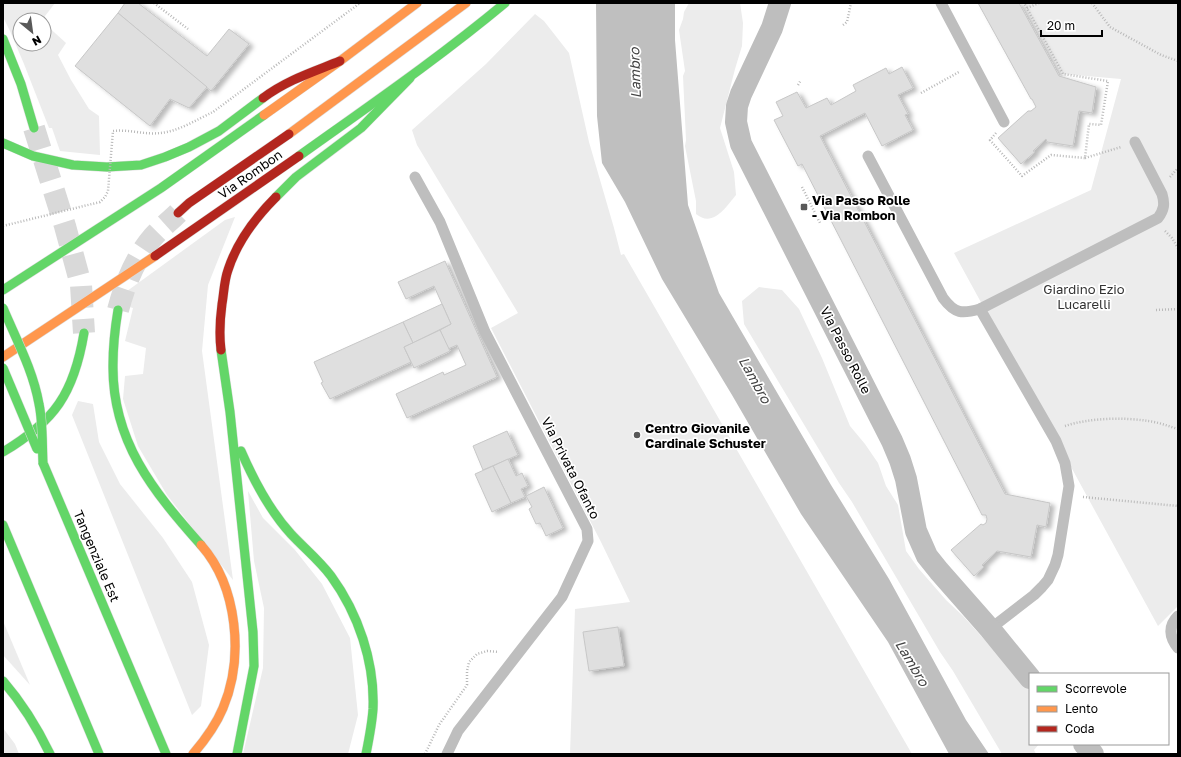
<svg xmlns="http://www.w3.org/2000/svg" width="1181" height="757" viewBox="0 0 1181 757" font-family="'Golos Text',sans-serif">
  <defs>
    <filter id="shadow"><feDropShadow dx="4.5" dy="2.5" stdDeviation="2" flood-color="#0004"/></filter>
  </defs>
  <rect width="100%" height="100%" fill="#fff"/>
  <!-- green -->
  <g fill="#ececec">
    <path d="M3,3H55L42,20H20V44H44V23L66,43L58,55L71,80L89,109L99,116L100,155L60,151L52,128H49L24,64L10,31L3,17Z"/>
    <path d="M689,3H740L743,23L742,46L735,69L720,128L734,172L736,195C726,207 713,228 696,214V201L685,146L686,140L683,76L685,71L679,30L683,19L684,12Z"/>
    <path d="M1024,3H1178V606L1158,626L954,253L1091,190L1121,79L1063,74Z"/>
    <path d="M535,14L544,21L569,53L589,142L614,228L621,255L624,254L912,754H570L575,609L630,602L601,542L491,328L518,313L417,145L412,130L486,64Z"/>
    <path d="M235,217L208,285L202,351L233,580L167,495L138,446L123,399L125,376L143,374L146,348L125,341L133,308L112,302L225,220Z"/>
    <path d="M759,287L782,290L799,309L822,358L850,426L865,444L878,463L886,486L898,505L906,551L919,569L946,600L963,616L1030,690V744H1039L1034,750L1036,754H1002L953,671L940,652L852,502L839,483L744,324L742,301Z"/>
    <path d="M78,401L93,404L99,442L120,484L163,538L192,582L209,645L201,706L192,715L72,415Z"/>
    <path d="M248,491L263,518L295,550L322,584L350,638L358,715L348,754H243L263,668L264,608L254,561Z"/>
    <path d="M3,621L30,685L3,655Z"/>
    <path d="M3,728L15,744L19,754H3Z"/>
  </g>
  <!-- water -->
  <path fill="#bfbfbf" d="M596,3H675V40L688,205L719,293L831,485L889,579L966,720L989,754H949L888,642L801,514L732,395L662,279L625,202L602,163L597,116Z"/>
  <!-- building -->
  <g fill="#dfdfdf" stroke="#c7c7c7" filter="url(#shadow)">
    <path d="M125,3H138L207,56L229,29L249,44L211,91L118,13Z"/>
    <path d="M978,3H1019L1059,76L1096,87L1092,113L1079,111L1073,146L1047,142L1046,139L1033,151L1035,152L1021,164L998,138L1028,111H1031L1036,107L1032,99H1031Z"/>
    <path d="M118,13L207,87L189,108L170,99L150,126L75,66Z"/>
    <path d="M902,67L913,88L898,95L908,114L905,115L913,130L882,146L865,113L820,136L1005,494L1050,503L1046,527L1037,525L1031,557L997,551L982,565L984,567L974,576L951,550L981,524L983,525L986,523L987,519L986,515H982L802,164L798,166L774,120L783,116L776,102L797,92L806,108L827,98L831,105L856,91L853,85L886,68L889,74Z"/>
    <path d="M445,261L497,377L407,418L396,394L443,372L444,375L466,365L457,345L448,349L440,330L451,324L434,286L406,299L398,282Z"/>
    <path d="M442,304L451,324L413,343L403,322Z"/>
    <path d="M403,322L413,343L404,347L411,362L330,399L321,383L323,382L314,362Z"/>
    <path d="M440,330L450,351L414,368L404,347Z"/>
    <path d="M507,431L518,455L483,470L473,446Z"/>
    <path d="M508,459L516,476L522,473L528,486L521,489L525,497L511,503L493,466Z"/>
    <path d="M493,466L511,503L492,512L475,474Z"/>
    <path d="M544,487L563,528L546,536L540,523L536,524L529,509L532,507L526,496Z"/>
    <path d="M618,627L624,666L589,671L583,632Z"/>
  </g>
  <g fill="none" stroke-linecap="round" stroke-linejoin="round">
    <!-- highway-tunnel -->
    <g stroke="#d9d9d9" stroke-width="22" stroke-dasharray="22 11" stroke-linecap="butt">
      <path d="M34,128L65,226L81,285L84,333"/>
      <path d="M118,310C125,284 135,258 153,237C161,228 170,221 178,213"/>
    </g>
    <!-- fast casing -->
    <g stroke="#dbdbdb" stroke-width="10">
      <g id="fast">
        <path d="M3,39L21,84L34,128"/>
        <path d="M3,143L33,156L73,165L107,167L141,165L165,157L189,147L219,131L263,98"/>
        <path d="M299,156C369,106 439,58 505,3"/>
        <path d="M276,197L296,177L361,128L410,78"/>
        <path d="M3,290L161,188L264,115"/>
        <path d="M118,310C115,328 113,346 113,365C112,441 153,491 201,545"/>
        <path d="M221,350L230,412L253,632L254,666L237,754"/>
        <path d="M241,451C254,481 269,510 291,534C304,548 319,560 331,576C358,613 375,662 373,709C372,724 369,739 366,754"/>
        <path d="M3,452C55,421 74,393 84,333"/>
        <path d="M43,463L166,754"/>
        <path d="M3,525L99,754"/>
        <path d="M3,681C22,703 37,727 50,754"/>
      </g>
    </g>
    <!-- slow casing -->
    <g stroke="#dbdbdb" stroke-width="10">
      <g id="slow">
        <path d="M264,115L340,61L417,3"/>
        <path d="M289,134L466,3"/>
        <path d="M3,357L155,256"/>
        <path d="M193,754C205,740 216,725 223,708C244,658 238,587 201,545"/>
      </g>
    </g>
    <!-- jam casing -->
    <g stroke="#dbdbdb" stroke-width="10">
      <g id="jam">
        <path d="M263,98C287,80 313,72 340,61"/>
        <path d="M178,213L189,203L289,134"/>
        <path d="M155,256L299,156"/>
        <path d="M221,350C219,334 220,319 222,304C224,293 224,281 228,270C237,242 256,217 276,197"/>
      </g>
    </g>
    <!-- path -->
    <g stroke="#b9b9b9" stroke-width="2.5" stroke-dasharray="1 2" stroke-linecap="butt">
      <path d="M154,3L188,29"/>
      <path d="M1092,3L1110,27L1161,55L1178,61"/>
      <path d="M1027,8L1039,3"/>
      <path d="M843,25L847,22L851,3"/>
      <path d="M798,85L801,80"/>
      <path d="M921,93L959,72"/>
      <path d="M996,133L990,140L1022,176L1051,155L1085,158L1089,124L1101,125L1108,81L1063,74L1024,3"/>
      <path d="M1085,158L1121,147"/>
      <path d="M1170,177L1178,168"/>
      <path d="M802,187L820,223"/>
      <path d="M1165,231L1172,238L1178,248"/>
      <path d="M1156,310L1178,309"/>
      <path d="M1065,426C1089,418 1123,417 1148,421C1158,422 1168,426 1178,429"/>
      <path d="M1083,497L1178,506"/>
      <path d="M425,754L439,725L467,685V671L469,662L477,654L487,651L499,652"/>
    </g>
    <!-- lane -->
    <g stroke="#bebebe" stroke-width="11">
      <path d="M941,3L1004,122"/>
      <path d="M868,156L943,298C955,314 962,314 980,309L1158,218C1164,210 1165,204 1162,194L1135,142"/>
      <path d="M415,177L440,222L485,332L587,529L588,541L562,597L458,731L447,754"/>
      <path d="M980,309L1056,441L1065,463L1069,486L1058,555L1055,565L1048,580L1042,587L1034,595L990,629"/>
      <path d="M1178,616C1168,626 1169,637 1178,648"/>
    </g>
    <!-- street -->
    <g stroke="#bebebe" stroke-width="22">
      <path d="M780,3L772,28L741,94L737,106L736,122L741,144L892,441L900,460L906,479L916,531L927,556L939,571L990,629L1030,678"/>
      <path d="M1084,744L1093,754"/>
    </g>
    <!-- fast -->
    <use href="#fast" stroke="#63d668" stroke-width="9"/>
    <!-- slow -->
    <use href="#slow" stroke="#ff974d" stroke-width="9"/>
    <!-- jam -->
    <use href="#jam" stroke="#b3261e" stroke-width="9"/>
    <!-- fast-bridge casing -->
    <g stroke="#dbdbdb" stroke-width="10" stroke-linecap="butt">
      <g id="fast-bridge">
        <path d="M3,308C16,339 33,370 39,404C43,423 42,443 43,463"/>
        <path d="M3,368L37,449"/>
      </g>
    </g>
    <!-- path-bridge -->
    <path stroke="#b9b9b9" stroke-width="2.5" stroke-dasharray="1 2" stroke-linecap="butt" d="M3,226L100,202L105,197L108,191L113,131C128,129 145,135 160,133C177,132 198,119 213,112L360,3"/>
    <!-- fast-bridge -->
    <use href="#fast-bridge" stroke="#63d668" stroke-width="9"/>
  </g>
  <!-- markers -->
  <g fill="#595959" stroke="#fff" stroke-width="1.5">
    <rect x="800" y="203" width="8" height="8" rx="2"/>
    <circle cx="637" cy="435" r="4"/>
  </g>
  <g text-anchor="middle" stroke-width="3.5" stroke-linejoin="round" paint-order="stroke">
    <!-- street labels -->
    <g font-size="13" fill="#000" stroke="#fff">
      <text transform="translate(250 174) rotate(-35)" y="5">Via Rombon</text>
      <text transform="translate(846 350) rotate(63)" y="5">Via Passo Rolle</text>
      <text transform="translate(571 468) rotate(63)" y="5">Via Privata Ofanto</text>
      <text transform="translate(97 556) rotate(67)" y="5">Tangenziale Est</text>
    </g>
    <!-- poi labels -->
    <g font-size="13" font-weight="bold" fill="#000" stroke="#fff" text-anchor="start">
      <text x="812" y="205">Via Passo Rolle<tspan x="812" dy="15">- Via Rombon</tspan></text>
      <text x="645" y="433">Centro Giovanile<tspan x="645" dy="15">Cardinale Schuster</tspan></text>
    </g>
    <!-- park labels -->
    <g font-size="13" fill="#333" stroke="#fff">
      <text x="1084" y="294">Giardino Ezio<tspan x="1084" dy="15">Lucarelli</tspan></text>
    </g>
    <!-- water labels -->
    <g font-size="14" font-style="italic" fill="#444" stroke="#fff">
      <text transform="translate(635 73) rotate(-92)" y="5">Lambro</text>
      <text transform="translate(755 380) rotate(61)" y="5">Lambro</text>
      <text transform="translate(912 663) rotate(59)" y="5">Lambro</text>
    </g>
  </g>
  <!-- border -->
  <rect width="1181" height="757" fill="none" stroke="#000000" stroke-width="8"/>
  <!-- legend -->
  <rect x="1029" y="673" width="140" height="72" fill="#ffffff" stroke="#999999"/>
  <rect x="1037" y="686" width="20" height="6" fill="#63d668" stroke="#999999"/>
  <text x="1065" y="693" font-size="12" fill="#000000">Scorrevole</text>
  <rect x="1037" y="706" width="20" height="6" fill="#ff974d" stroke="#999999"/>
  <text x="1065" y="713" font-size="12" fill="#000000">Lento</text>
  <rect x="1037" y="726" width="20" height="6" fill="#b3261e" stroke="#999999"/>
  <text x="1065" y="733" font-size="12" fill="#000000">Coda</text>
  <!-- north arrow -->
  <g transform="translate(32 32) rotate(151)"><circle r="19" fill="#ffffff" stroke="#999999"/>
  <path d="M0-3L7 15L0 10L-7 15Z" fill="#595959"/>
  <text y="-6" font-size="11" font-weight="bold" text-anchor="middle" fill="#000000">N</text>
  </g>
  <!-- scale -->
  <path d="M1041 30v6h61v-6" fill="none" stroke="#000000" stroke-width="2"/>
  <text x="1047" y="30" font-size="12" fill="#000000" stroke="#ffffff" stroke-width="3" paint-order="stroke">20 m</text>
</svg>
